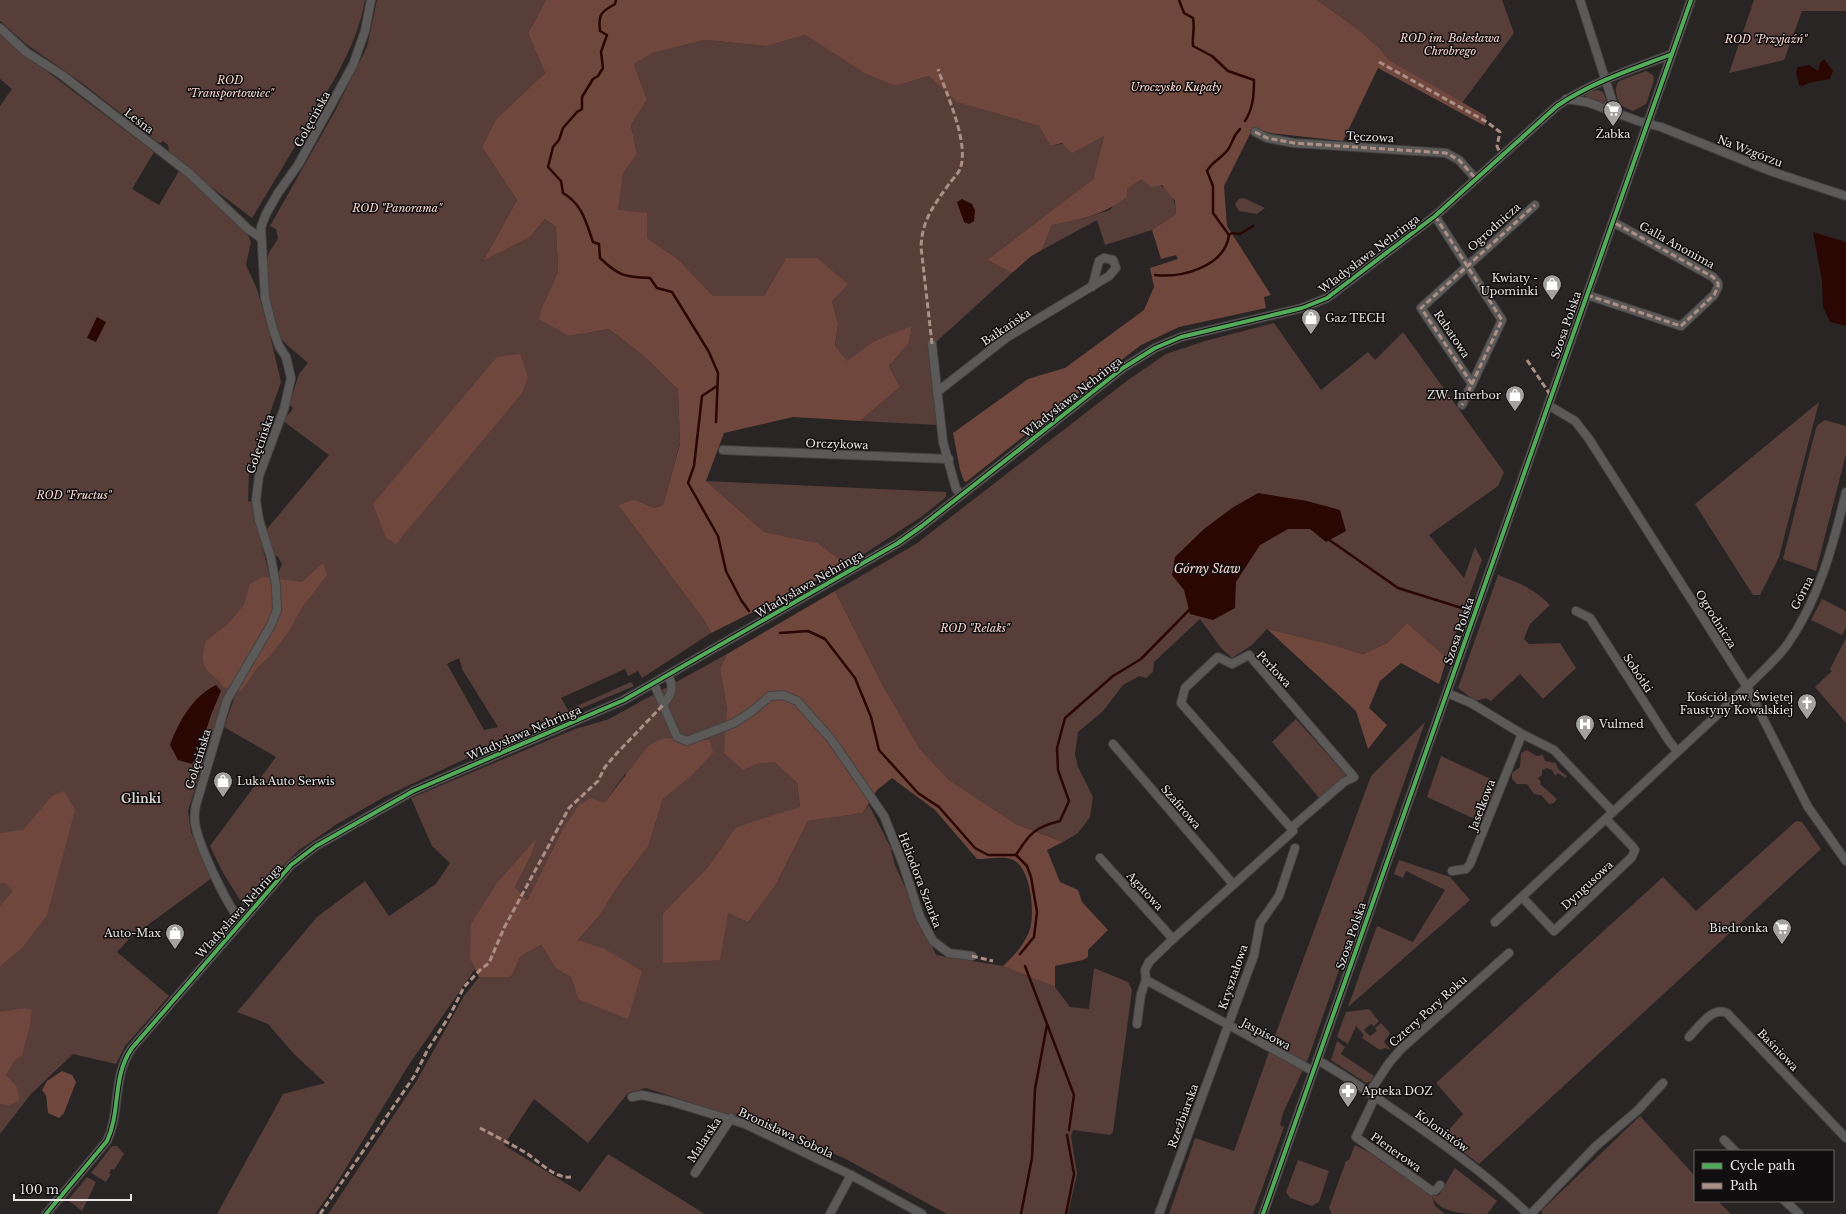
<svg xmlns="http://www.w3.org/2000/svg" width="1846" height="1214" viewBox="0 0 1846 1214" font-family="'Libre Baskerville',serif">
  <rect width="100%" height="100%" fill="#282524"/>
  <!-- green -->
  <g fill="#583e39" fill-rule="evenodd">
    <path d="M0,0H365C358,43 333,82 311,119C292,152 272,185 252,218L199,178L169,152L168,145L163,141L160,143L156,141L82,83L26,44L0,21Z"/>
    <path d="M377,0H546L528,33L545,73L496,119L482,147L517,200L483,261L530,237L545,219L556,227L558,272L542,307L569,336L609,329L645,357L678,390L680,443L663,505L655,508L634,499L618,505L704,620L711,633L642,678L638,671L628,676L625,669L561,698L568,710L631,682L634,686L495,745L384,797L337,824L298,851L243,905L222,871L210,846L276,757L224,727L235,696L261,653L286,597L278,574L282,564L278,557L272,554L266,530L329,455L283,421C286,414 291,414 293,408L289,405L299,374L308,363C299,354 285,346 279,335C272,322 263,267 269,253C271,248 276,243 278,238L276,229L270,226L335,111L367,47ZM459,658L462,669L498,727L484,730L447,664Z"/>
    <path d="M1317,0H1502L1514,33L1462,103L1389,60L1380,49L1359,30Z"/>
    <path d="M1754,0H1846V11H1802L1784,60L1729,73Z"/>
    <path d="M0,33L33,61L154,152L132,189L159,205L179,171L206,193L248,235L251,242L246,265L257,289L270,335L281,382L249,473L248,501L251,502L275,598L220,709L188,811L191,832L212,878L130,938L117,952L169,996L125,1046L116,1064L73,1054L31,1094L0,1134V106L12,89L0,79Z"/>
    <path d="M805,35L864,73L895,86L929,76L958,102L1039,126L1050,146L1104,136L1093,179L987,260L1012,273L935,343L938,425L860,421L900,387L889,366L909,343L912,327L874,341L847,362L835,347L838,324L832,301L786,258L764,296H713L678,259L647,238L617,210L623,174L637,154L631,125L647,100L634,64L651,53L705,40L767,46Z"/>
    <path d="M1646,71L1653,75L1654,81L1646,104L1633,111L1621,106C1617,100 1613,87 1619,81Z"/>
    <path d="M1598,90L1603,92L1608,105L1585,96V93Z"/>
    <path d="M1142,179C1164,185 1175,190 1176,214L1152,230L1105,245L1097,220L1042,250L1052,225L1085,218L1110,210L1127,189Z"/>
    <path d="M1244,198L1265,208L1257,214L1239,211L1235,204L1239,199Z"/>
    <path d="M1274,323L1321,390L1368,352L1375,360L1403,332L1504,472L1498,486L1429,535L1464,578L1475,547L1482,560L1447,658L1407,623L1387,643L1363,654L1326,643L1267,629L1252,645L1232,658L1221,648L1200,619L1154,662L1153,672L1146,678L1139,676L1123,685L1103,711L1078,732L1075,754L1078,767L1093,797L1090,817L1078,833L1063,842L1016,824L949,780L920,749L882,684L835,591L916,544L1128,380L1166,354L1205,341Z"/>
    <path d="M1819,402L1779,557L1760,595H1753L1695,504Z"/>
    <path d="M1825,420L1846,426V454L1816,571L1783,559L1816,428L1818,425Z"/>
    <path d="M706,481L946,492V497L921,517L847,565L818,543L764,532Z"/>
    <path d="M1498,575C1520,583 1533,588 1550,605L1530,624L1524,639L1529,644L1560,643L1576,668L1543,699L1520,674L1491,701L1486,698L1475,701L1458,688Z"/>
    <path d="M1822,599L1846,611V627L1842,635L1811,620Z"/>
    <path d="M1846,638V723L1815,687L1832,671L1830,669Z"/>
    <path d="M727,654L720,669L727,710V728L743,770L757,764L774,762L797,783L800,808L748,823L735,828L708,867L663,913H728L748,922L775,886L808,821L863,813L869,805L892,850H887H891L895,865L936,955L1003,966L1055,987L1070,1007L1089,1009L1094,968L1128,982L1132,990L1113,1132L1110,1135L1073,1130L1071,1136L1077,1174L1068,1214H947L842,1157L772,1129L646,1088L628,1093L588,1143L534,1099L504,1145L580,1192L608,1154L705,1214H328L416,1082L464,996L479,977H511L521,956L541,945L556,969L571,977L578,999L603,948L578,940L600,915L616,889L648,847L663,799L688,779L625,774L604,803L561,832L527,902L515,887L531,856L535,840L470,959L475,969L408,1066L335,1186L315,1214H217L283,1094L325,1083L294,1054L268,1024L237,1012L317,917L365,881L389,916L436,884L450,863L432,846L411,798L575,729L609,719Z"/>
    <path d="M1296,719L1346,775L1320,799L1272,742Z"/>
    <path d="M1425,722L1308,1059L1283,1113L1280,1125L1284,1127L1253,1214H1169L1195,1138L1234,1151L1269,1052L1371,776Z"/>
    <path d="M1527,750L1536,756L1543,755L1545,761L1556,763L1558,769L1567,776L1565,778L1558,773L1555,776L1552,770L1547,768L1542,770V775L1538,778L1541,782L1540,784L1557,799L1554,803L1549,804L1541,795L1534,794L1527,784H1517L1512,779V773L1520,767L1521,753Z"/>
    <path d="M1441,756L1497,782L1481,822L1427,797Z"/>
    <path d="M1796,821L1802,822L1821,849L1479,1164L1443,1136L1463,1114L1436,1083L1663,877L1696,911Z"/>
    <path d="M1399,860L1450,877L1470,900L1348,1007L1377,926L1413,942L1445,890L1406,871L1403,878L1394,874Z"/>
    <path d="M1369,1009L1379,1021L1374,1026L1371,1024L1364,1030L1370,1036L1377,1031L1375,1028L1381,1023L1390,1033L1384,1042L1391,1050L1385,1048L1380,1050L1362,1038L1364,1035L1356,1026L1348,1044L1337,1037L1346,1012Z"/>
    <path d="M1337,1041L1345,1047L1341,1054L1374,1076L1371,1081L1366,1083L1331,1060Z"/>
    <path d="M1640,1116L1695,1176V1201H1718L1731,1214H1542V1210Z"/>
    <path d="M1355,1145L1370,1153L1432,1196L1435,1206L1445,1214H1332L1329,1208L1346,1161L1349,1160Z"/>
    <path d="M112,1146H117L124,1154L114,1170L111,1169L109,1173L111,1174L106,1182L91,1173Z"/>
    <path d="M1298,1160L1329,1171L1319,1202L1312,1206L1290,1198L1286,1192Z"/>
    <path d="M1455,1168L1497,1201L1487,1214C1465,1214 1440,1214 1432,1196L1439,1195Z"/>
    <path d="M87,1177L96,1182L82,1211L68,1200Z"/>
  </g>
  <!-- forest -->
  <g fill="#70473d">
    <path d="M546,0H1317L1359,30L1380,49L1389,60L1486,116L1485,126L1378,68L1343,141L1270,133L1253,128L1224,186L1227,226L1271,295L1264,297L1266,308L1179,327L1141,345L1058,409L966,482L964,481L960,470L953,433L1028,379L1065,368L1144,310L1154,287L1150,268L1178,259L1176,255L1161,259L1152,230L1176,214L1175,201L1162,185L1151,187L1142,179L1127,189V197C1101,216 1082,219 1052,225L1042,250L1030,257L1012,273L987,260L1093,179L1104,136L1072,153L1062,143L1050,146L1039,126L957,102L929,76L895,86L864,73L805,35L767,46L705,40L652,53L634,64L647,100L631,125L637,154L623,174L618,210L647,213V238L678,259L713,296H764L786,258H817L848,284L832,301L838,324L835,346L847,361L874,341L912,326L909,343L889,366L900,387L860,421L793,417L724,433L706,481L764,532L818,543L847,565L711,633L704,620L618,505L634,499L655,508L663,505L680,444L678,390L645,357L609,329L569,336L539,319L542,307L558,272L556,227L545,219L530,237L483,261L517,200L482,147L496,119L545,73L528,33Z"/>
    <path d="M520,354L528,377L522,393L396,544L386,538L373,504L497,357Z"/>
    <path d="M323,563L327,575L303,606L289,631L271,655L258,667L241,691L223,687C218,677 214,678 208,671C200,663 203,651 206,641L228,624L244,605L250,584L263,577L302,582Z"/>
    <path d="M835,591L882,684L920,749L949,780L1016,824L1063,842L1047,850L1060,882L1078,890L1082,902L1108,930L1088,950V957L1083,960L1055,966V987L1003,966C1014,956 1023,946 1029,932C1036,915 1031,865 1011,859C1004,856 985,859 977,859L935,810L892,778L877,790L863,813L808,821L775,886L748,922L728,913L720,960L663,963V913L708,867L735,828L748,823L800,807L797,783L774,762L757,764L743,770L724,753L727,710L720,669L727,654Z"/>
    <path d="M1407,623L1447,658L1439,684L1401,663L1380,681L1369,708L1387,725L1368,749L1356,711L1267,629L1326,643L1363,654L1387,643Z"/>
    <path d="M665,738L690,741L710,740L713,753L688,779L663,799L648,847L616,889L600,915L578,940L603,948L642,971L628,1019L578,999L571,977L556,969L541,945L521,956L511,977H479L470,959L471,924L497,883L536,839L531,856L515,887L527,901L561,832L579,805L591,798L604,803L649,745Z"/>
    <path d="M64,791L75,810L47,915L22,948L0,966V906L13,891L5,883H0V833L23,830L52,796Z"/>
    <path d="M25,1008L32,1010L30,1025L22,1055L14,1061L6,1075L17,1087L19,1101L9,1105L0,1104V1012Z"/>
    <path d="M62,1071L72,1075L76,1082L64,1113L59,1118L48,1113L46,1095L42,1090L47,1081Z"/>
  </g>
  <!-- water -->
  <g fill="#2a0703">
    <path d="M1824,59L1833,71L1830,79L1808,83L1803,86L1799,85L1796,72L1798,67L1809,65L1818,71L1820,63Z"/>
    <path d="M962,199L972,204L975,210L974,221L969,224L964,222L957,202Z"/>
    <path d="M1813,232L1846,242V326L1830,322L1823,307L1822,280Z"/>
    <path d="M97,317L106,322L96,342L87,338Z"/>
    <path d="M1258,493L1307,501L1340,510L1346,531L1326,542L1310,529H1288L1260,545L1236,582L1235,608L1213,620L1190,614L1184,590L1172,575L1175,557L1204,529L1232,508Z"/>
    <path d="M216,685L221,691L211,715L199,753L192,764L178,760L170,745C179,721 193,696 216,685Z"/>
  </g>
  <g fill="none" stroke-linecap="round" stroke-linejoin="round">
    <!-- stream -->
    <g stroke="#2a0703" stroke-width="2.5">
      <path d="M616,0L615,4C601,12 598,14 600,31L607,35L601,52L603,68L598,76L593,79L582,97V109L577,112L563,128L559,140L553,147L548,167L561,181L563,193C582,204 586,222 593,242L599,244L600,258C619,276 624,277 650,278L657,288L672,292L709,352L718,373L716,422"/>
      <path d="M1179,0L1184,13L1193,18C1195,28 1192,36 1193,46L1212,56L1228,71L1254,80C1254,95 1253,109 1245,121"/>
      <path d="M1240,129C1232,137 1234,140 1229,148C1223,158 1212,161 1207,171L1213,186V213L1229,235L1232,233L1240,234L1253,226"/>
      <path d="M1155,275C1181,278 1225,267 1229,235"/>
      <path d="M717,386L702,396L694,466L688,483L718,536L726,571L741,600L749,611"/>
      <path d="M1328,539L1398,588L1465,609"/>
      <path d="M780,633L808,631L825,639L855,678L871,717L879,750L918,793L939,807L975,848L988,855H1016L1027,866L1031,877L1037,912L1034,937L1020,954"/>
      <path d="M1016,855C1029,834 1035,827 1060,821L1069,801L1058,770L1057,748L1065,718L1113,676L1141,659L1191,608"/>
      <path d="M1025,966L1074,1095L1069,1130"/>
      <path d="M1021,1214L1032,1158L1035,1089L1047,1025"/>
      <path d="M1066,1214L1074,1174L1067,1135"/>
    </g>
    <!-- minor casing -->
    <g stroke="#444241" stroke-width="10">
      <g id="minor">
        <path d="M1580,0L1616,113"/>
        <path d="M0,28L26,52L62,75L189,173L248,229L261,238"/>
        <path d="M1566,99L1587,102L1638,121L1661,127L1773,172L1846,196"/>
        <path d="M1255,132L1267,138L1294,143L1446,153L1459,160L1476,179"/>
        <path d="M1435,216L1502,320L1462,405"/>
        <path d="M1587,295L1681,326L1714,295L1718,287V283L1713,277L1613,222"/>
        <path d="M932,344L943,442L956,489L962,495"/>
        <path d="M1472,384L1421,308L1535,205"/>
        <path d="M937,392L1006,338L1109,276L1116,268L1113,260L1104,258L1099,261L1092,287"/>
        <path d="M1548,405L1575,421L1589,439L1747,687L1808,807L1846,861"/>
        <path d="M723,450L949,459"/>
        <path d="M1576,611L1590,618L1669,741L1677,751"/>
        <path d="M654,684L677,737L687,741L734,723L751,712L770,696L783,695L797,701L831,739L884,816L903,864L920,917L933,941L949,953L972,956"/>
        <path d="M1447,693L1471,703L1522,734L1554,750L1613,812"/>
        <path d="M663,705C671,695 675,687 668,676"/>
        <path d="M1113,744L1233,884"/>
        <path d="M1100,858L1173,939"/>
        <path d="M1452,871L1466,869L1470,864L1522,734"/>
        <path d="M1522,897L1554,931L1632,857L1635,850L1632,846L1606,819"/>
        <path d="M241,921C227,906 203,853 197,832C194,823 194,814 196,805L227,700L271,625L277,610L276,586L271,558L259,520L256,500L259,476L284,409L291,378L286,357L279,346L273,329L265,298L261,227L266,214L278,193L298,165L353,65L365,31L371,0"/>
        <path d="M1495,922L1747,687C1760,673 1775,661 1787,645C1819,599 1833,546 1846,492"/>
        <path d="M1146,980L1313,1071"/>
        <path d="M1137,1024L1141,994L1146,980L1145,970L1149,962L1173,939L1293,831L1291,828L1181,703L1185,688L1218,657L1232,664L1249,655L1354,777L1344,782L1291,828"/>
        <path d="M1689,1037C1699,1027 1712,1006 1727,1013L1846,1138"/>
        <path d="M1317,1060C1347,1076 1375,1097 1403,1116C1446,1146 1490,1177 1528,1214"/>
        <path d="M1369,1093L1389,1063L1401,1049L1509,953"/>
        <path d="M632,1097L642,1095L669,1101L745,1124L851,1175L922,1214"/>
        <path d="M1375,1097L1356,1137L1432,1191L1436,1190L1440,1185"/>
        <path d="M1724,1140L1735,1151"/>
        <path d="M695,1173L731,1118"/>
        <path d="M1785,1201L1799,1214"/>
        <path d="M46,1214L107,1141C121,1111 112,1076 132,1048L291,865L316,846L413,791L624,700L898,543L922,526L1123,368L1155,348L1181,337L1302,308L1327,298L1435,216L1557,106C1592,82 1633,69 1672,54"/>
        <path d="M830,1214L851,1175"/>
        <path d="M1159,1214L1254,955L1260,923L1279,896L1295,848"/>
        <path d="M1263,1214L1691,0"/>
        <path d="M1531,1214L1595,1147L1638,1110L1663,1083"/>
      </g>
    </g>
    <!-- minor -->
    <use href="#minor" stroke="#5c5a59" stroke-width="8"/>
    <!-- quiet -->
    <g stroke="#ac8f84" stroke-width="3" stroke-dasharray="6 3" stroke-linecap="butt">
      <path d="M1379,62L1487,122L1500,132L1497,146L1501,155"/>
      <path d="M1255,132L1267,138L1294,143L1446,153L1459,160L1476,179"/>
      <path d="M1435,216L1502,320L1462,405"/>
      <path d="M1587,295L1681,326L1714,295L1718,287V283L1713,277L1613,222"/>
      <path d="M932,344L921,247C922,220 934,205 949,184C952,180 958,174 960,169C970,144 946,93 938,69"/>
      <path d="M1527,360L1551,396"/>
      <path d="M1472,384L1421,308L1535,205"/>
      <path d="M972,956L993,961"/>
      <path d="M480,1128C495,1136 511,1144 526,1153C539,1161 555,1179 571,1177"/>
      <path d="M320,1214L415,1075L428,1049L450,1015L464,987L480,970L489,963L504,928L569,808L598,781L605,767L617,753L663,705"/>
    </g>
    <!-- cycleway casing -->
    <g stroke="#100e0e" stroke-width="6">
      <g id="cycleway">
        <path d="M46,1214L107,1141C121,1111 112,1076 132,1048L291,865L316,846L413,791L624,700L898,543L922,526L1123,368L1155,348L1181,337L1302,308L1327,298L1435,216L1557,106C1592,82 1633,69 1672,54"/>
        <path d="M1263,1214L1691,0"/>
      </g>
    </g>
    <!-- cycleway -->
    <use href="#cycleway" stroke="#51ab58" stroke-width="4"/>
  </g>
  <!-- icons -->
  <defs>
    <g id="supermarket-pin" transform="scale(1)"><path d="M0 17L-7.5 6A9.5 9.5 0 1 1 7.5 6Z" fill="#a4a1a0" stroke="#100e0e"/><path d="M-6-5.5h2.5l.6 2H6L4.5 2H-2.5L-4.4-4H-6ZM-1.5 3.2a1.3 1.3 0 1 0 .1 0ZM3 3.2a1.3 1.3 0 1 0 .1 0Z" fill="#fff"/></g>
    <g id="shop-pin" transform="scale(1)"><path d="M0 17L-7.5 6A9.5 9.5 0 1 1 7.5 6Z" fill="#a4a1a0" stroke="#100e0e"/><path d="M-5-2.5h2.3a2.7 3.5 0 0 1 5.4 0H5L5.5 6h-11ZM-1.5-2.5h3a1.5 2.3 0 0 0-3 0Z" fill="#fff"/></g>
    <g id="church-pin" transform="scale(1)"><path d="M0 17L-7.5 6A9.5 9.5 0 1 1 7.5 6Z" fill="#a4a1a0" stroke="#100e0e"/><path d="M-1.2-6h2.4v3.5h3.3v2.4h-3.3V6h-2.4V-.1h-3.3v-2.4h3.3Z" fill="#fff"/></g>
    <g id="hospital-pin" transform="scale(1)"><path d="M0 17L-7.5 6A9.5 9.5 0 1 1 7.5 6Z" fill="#a4a1a0" stroke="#100e0e"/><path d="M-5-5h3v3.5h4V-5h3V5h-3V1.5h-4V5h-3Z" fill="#fff"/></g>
    <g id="pharmacy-pin" transform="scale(1)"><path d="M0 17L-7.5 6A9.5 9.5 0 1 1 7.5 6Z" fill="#a4a1a0" stroke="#100e0e"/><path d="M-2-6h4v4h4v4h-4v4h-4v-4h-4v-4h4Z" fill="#fff"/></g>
  </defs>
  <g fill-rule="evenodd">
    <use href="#supermarket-pin" x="1613" y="110"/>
    <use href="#shop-pin" x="1552" y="284"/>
    <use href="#shop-pin" x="1311" y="318"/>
    <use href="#shop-pin" x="1515" y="395"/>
    <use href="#church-pin" x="1807" y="703"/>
    <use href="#hospital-pin" x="1585" y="724"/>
    <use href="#shop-pin" x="223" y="781"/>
    <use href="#supermarket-pin" x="1782" y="928"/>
    <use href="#shop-pin" x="175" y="933"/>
    <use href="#pharmacy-pin" x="1348" y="1091"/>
  </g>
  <g text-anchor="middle" stroke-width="3" stroke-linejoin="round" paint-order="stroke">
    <!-- park labels -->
    <g font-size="11" font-style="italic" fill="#fad9d1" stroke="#100e0e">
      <text x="1450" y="42">ROD im. Bolesława<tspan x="1450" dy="13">Chrobrego</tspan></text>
      <text x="1766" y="43">ROD "Przyjaźń"</text>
      <text x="230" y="84">ROD<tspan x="230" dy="13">"Transportowiec"</tspan></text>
      <text x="1176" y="91">Uroczysko Kupały</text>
      <text x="397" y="212">ROD "Panorama"</text>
      <text x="74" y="499">ROD "Fructus"</text>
      <text x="975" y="632">ROD "Relaks"</text>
    </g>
    <!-- street labels -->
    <g font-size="11" fill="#e7e4e3" stroke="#100e0e">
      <text transform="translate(312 119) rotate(-61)" y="4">Golęcińska</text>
      <text transform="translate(139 121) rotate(37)" y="4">Leśna</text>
      <text transform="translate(1370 137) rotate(3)" y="4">Tęczowa</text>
      <text transform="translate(1750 151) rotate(21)" y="4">Na Wzgórzu</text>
      <text transform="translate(1494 227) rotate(-42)" y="4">Ogrodnicza</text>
      <text transform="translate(1677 245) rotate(29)" y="4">Galla Anonima</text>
      <text transform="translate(1369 254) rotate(-37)" y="4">Władysława Nehringa</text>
      <text transform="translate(1566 325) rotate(-71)" y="4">Szosa Polska</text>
      <text transform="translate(1006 327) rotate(-34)" y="4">Bałkańska</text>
      <text transform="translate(1452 334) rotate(56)" y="4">Rabatowa</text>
      <text transform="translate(1072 397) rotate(-38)" y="4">Władysława Nehringa</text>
      <text transform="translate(260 444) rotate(-71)" y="4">Golęcińska</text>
      <text transform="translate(837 444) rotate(2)" y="4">Orczykowa</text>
      <text transform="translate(809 584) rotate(-30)" y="4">Władysława Nehringa</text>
      <text transform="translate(1802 593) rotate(-63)" y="4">Górna</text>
      <text transform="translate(1716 619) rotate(58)" y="4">Ogrodnicza</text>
      <text transform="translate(1459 631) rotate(-71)" y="4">Szosa Polska</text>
      <text transform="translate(1274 669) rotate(47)" y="4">Perłowa</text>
      <text transform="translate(1638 673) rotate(57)" y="4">Sobótki</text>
      <text transform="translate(524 733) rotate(-23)" y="4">Władysława Nehringa</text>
      <text transform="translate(198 759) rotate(-73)" y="4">Golęcińska</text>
      <text transform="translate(1482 805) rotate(-69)" y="4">Jasełkowa</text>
      <text transform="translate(1181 807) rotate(49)" y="4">Szafirowa</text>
      <text transform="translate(920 880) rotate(69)" y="4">Heliodora Sztarka</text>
      <text transform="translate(1587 885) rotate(-43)" y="4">Dyngusowa</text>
      <text transform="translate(1145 891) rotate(48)" y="4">Agatowa</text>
      <text transform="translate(239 911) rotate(-48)" y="4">Władysława Nehringa</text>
      <text transform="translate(1351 936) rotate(-71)" y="4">Szosa Polska</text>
      <text transform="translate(1233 977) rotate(-71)" y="4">Kryształowa</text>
      <text transform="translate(1428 1011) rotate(-42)" y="4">Cztery Pory Roku</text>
      <text transform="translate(1266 1034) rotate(28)" y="4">Jaspisowa</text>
      <text transform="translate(1778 1050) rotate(46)" y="4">Baśniowa</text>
      <text transform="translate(1183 1116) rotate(-70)" y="4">Rzeźbiarska</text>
      <text transform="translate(1442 1131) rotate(36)" y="4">Kolonistów</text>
      <text transform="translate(786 1133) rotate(25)" y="4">Bronisława Sobola</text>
      <text transform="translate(704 1140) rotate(-57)" y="4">Malarska</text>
      <text transform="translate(1396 1152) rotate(35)" y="4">Plenerowa</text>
    </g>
    <!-- poi labels -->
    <g font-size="11" fill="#e7e4e3" stroke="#100e0e" text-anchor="end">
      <text x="1613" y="138" text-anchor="middle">Żabka</text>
      <text x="1538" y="282">Kwiaty -<tspan x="1538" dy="13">Upominki</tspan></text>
      <text x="1325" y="322" text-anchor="start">Gaz TECH</text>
      <text x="1501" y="399">ZW. Interbor</text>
      <text x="1793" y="701">Kościół pw. Świętej<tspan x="1793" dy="13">Faustyny Kowalskiej</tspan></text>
      <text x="1599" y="728" text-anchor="start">Vulmed</text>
      <text x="237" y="785" text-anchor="start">Luka Auto Serwis</text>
      <text x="1768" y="932">Biedronka</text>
      <text x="161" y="937">Auto-Max</text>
      <text x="1362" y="1095" text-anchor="start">Apteka DOZ</text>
    </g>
    <!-- water labels -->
    <g font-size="12" font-style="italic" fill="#fcdad3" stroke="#100e0e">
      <text x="1207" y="573">Górny Staw</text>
    </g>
    <!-- neighbourhood labels -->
    <g font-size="12" font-weight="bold" fill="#d9d3d1" stroke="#100e0e">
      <text x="141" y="803">Glinki</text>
    </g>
  </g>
  <!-- legend -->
  <rect x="1694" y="1150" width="140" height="52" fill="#100e0e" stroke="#666463"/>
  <rect x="1702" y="1163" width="20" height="6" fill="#51ab58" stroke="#666463"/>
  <text x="1730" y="1170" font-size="12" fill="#e7e4e3">Cycle path</text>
  <rect x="1702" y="1183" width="20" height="6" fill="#ac8f84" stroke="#666463"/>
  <text x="1730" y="1190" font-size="12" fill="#e7e4e3">Path</text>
  <!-- scale -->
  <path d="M14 1194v6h117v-6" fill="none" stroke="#e7e4e3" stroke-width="2"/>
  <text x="20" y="1194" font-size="12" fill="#e7e4e3" stroke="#100e0e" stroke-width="3" paint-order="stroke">100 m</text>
</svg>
